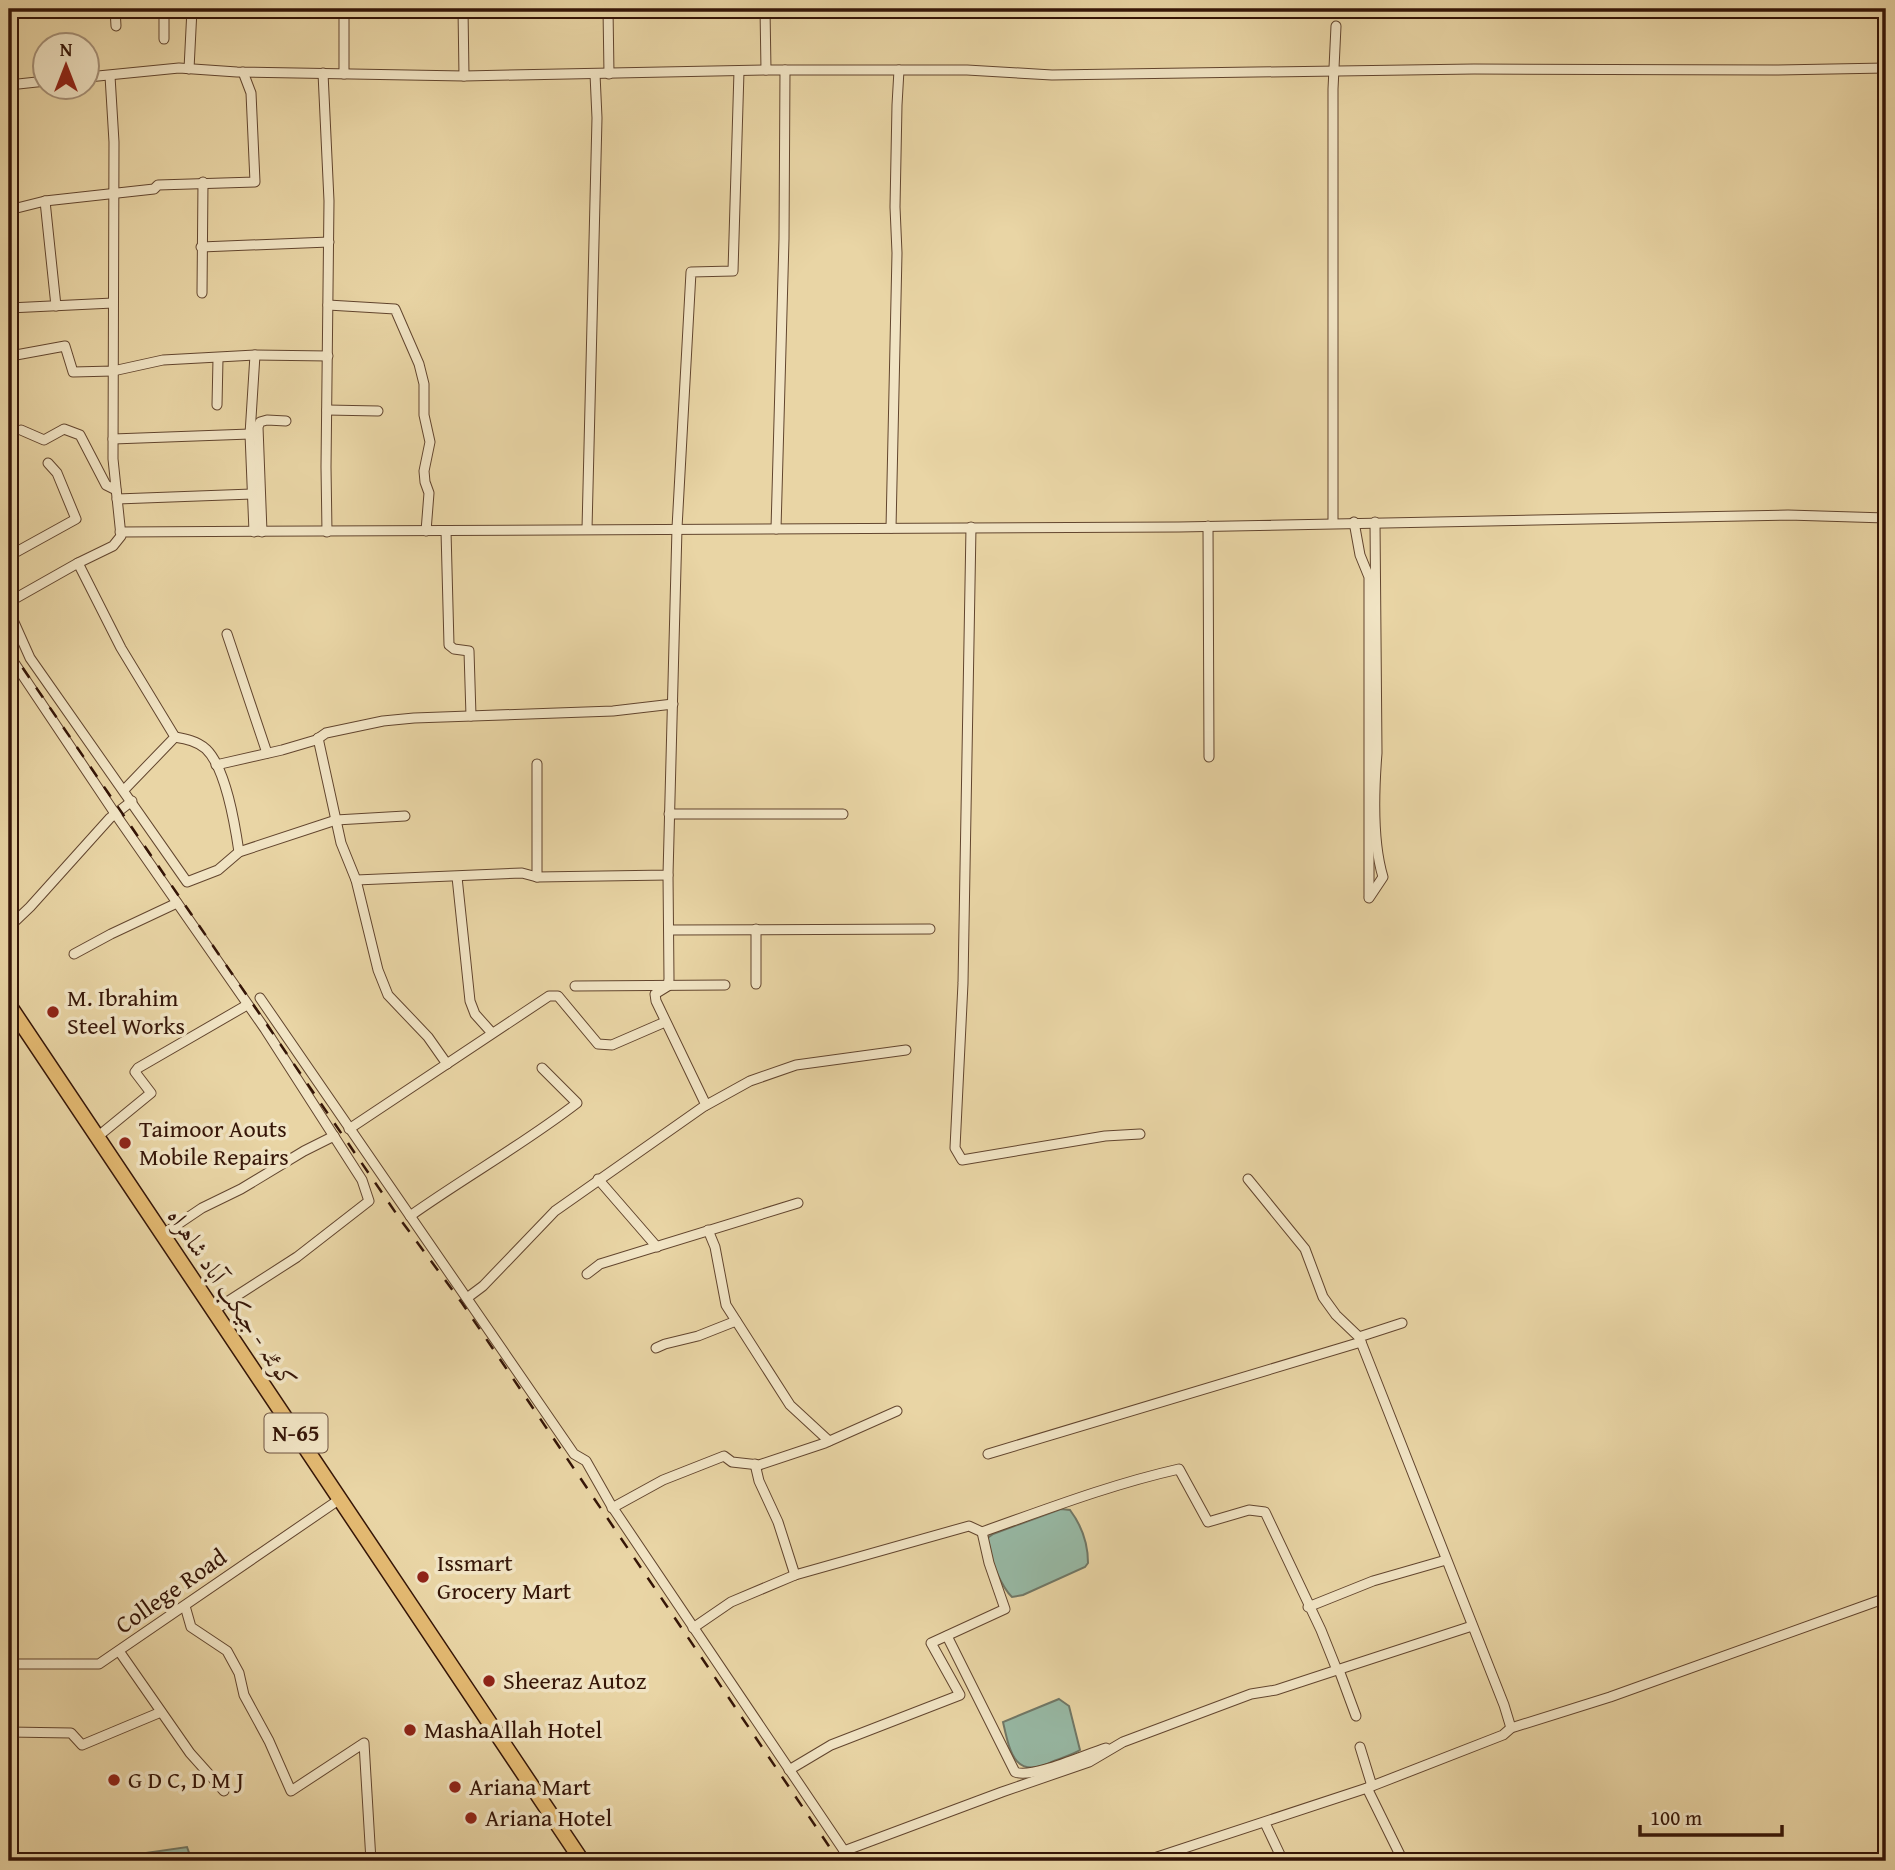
<svg xmlns="http://www.w3.org/2000/svg" width="1895" height="1870" viewBox="0 0 1895 1870" font-family="'Gentium Book Plus',Amiri,serif">
  <rect width="100%" height="100%" fill="#e9d5a5"/>
  <filter id="stains"><feTurbulence type="fractalNoise" baseFrequency=".00286" numOctaves="4"/><feColorMatrix values="0 0 0 0 .2 0 0 0 0 .09 0 0 0 0 .02 0 0 0 .5 -.17"/></filter>
  <radialGradient id="worn" r=".72"><stop offset=".6" stop-color="#630" stop-opacity="0"/><stop offset="1" stop-color="#630" stop-opacity=".3"/></radialGradient>
  <!-- water -->
  <g fill="#97b9a5" stroke="#707766" stroke-width="2">
    <path d="M1061,1509L1070,1510C1082,1526 1088,1543 1088,1563L1085,1567L1023,1595L1012,1597C1003,1589 987,1555 987,1543C987,1537 989,1537 993,1534Z"/>
    <path d="M1059,1699L1069,1706L1080,1750C1072,1755 1063,1757 1054,1761C1015,1781 1010,1753 1003,1722Z"/>
    <path d="M187,1847L192,1861H108L117,1853L132,1855Z"/>
  </g>
  <g fill="none" stroke-linecap="round" stroke-linejoin="round">
    <!-- minor casing -->
    <g stroke="#62452e" stroke-width="11">
      <g id="minor">
        <path d="M115,9L116,26"/>
        <path d="M463,9L464,76"/>
        <path d="M608,9L609,74"/>
        <path d="M765,9L766,70"/>
        <path d="M164,39V9"/>
        <path d="M189,69L192,9"/>
        <path d="M323,73L329,201L326,467L327,532"/>
        <path d="M344,74V9"/>
        <path d="M88,77L179,68L237,72L464,76L766,70H967L1052,75L1474,69L1773,70L1886,68"/>
        <path d="M9,85L46,81"/>
        <path d="M45,201L56,306"/>
        <path d="M9,210L45,201L154,189L158,185L255,182L251,93L243,72"/>
        <path d="M201,247L329,242"/>
        <path d="M202,293L203,182"/>
        <path d="M328,305L395,309L419,364L424,384V415L430,442L424,471L425,482L429,493L426,531"/>
        <path d="M9,308L113,303"/>
        <path d="M16,355L65,346L73,372L113,371L163,360L255,355L328,356"/>
        <path d="M217,405L218,359"/>
        <path d="M327,410L378,411"/>
        <path d="M21,430L44,440L64,429L80,435L106,485L116,490"/>
        <path d="M113,439L250,434"/>
        <path d="M117,499L252,494"/>
        <path d="M1354,522L1360,555L1369,577V896"/>
        <path d="M1333,523V89L1336,26"/>
        <path d="M1208,526L1209,757"/>
        <path d="M971,527L963,983L955,1148L962,1160L1105,1136L1140,1134"/>
        <path d="M891,528L897,253L895,207L897,105L899,70"/>
        <path d="M587,529L597,118L595,74"/>
        <path d="M776,529L784,239L785,70"/>
        <path d="M446,531L449,645L454,649L469,651L471,716"/>
        <path d="M120,532L1179,527L1788,515L1886,518"/>
        <path d="M254,532L250,434L255,355"/>
        <path d="M262,532L258,427L260,422L267,420L286,421"/>
        <path d="M9,556L76,519L57,473L48,463"/>
        <path d="M78,563L121,648L175,737L124,790"/>
        <path d="M9,602L78,563L113,546L121,536L113,459L114,142L110,76"/>
        <path d="M9,611L30,658L187,882L218,870L239,852L336,820L405,816"/>
        <path d="M227,634L267,753"/>
        <path d="M9,655L116,815L265,1029L362,1180L369,1201L297,1257L213,1311"/>
        <path d="M175,737C186,739 197,741 206,749C226,768 235,825 239,852"/>
        <path d="M318,738L341,843L356,880L378,970L388,995L428,1037L447,1064"/>
        <path d="M216,765L282,750L316,740L326,733L383,721L414,718L613,711L673,704"/>
        <path d="M669,814H843"/>
        <path d="M668,875L669,979L668,986L655,994L656,1001L706,1105"/>
        <path d="M457,877L470,1001L475,1014L492,1033"/>
        <path d="M537,877V764"/>
        <path d="M356,880L522,873L537,877L668,875L677,528L691,272L733,271L739,71"/>
        <path d="M1369,898L1383,877C1372,841 1374,791 1377,753L1375,522"/>
        <path d="M9,927L30,907L110,818L132,801"/>
        <path d="M756,929V984"/>
        <path d="M669,930L930,929"/>
        <path d="M74,954L111,934L177,903"/>
        <path d="M575,986L725,985"/>
        <path d="M260,998L574,1454L586,1461L611,1505L851,1861"/>
        <path d="M349,1129L549,996H558L598,1044L612,1045L665,1022"/>
        <path d="M96,1138L151,1093L135,1072L138,1068L247,1005"/>
        <path d="M598,1179L657,1247"/>
        <path d="M1248,1179L1305,1249L1323,1297L1336,1315L1359,1337"/>
        <path d="M410,1216C465,1177 524,1144 577,1103L542,1068"/>
        <path d="M708,1230L715,1247L726,1305L790,1405L829,1441"/>
        <path d="M162,1235L202,1208L241,1189L304,1151L334,1136"/>
        <path d="M587,1274L600,1264L798,1203"/>
        <path d="M467,1298L483,1286L555,1211L703,1107L750,1081L796,1065L906,1050"/>
        <path d="M1402,1323L1359,1337L1504,1705L1511,1728"/>
        <path d="M656,1348L665,1344L698,1336L736,1321"/>
        <path d="M988,1454L1361,1342"/>
        <path d="M755,1464L759,1481L778,1522L795,1575"/>
        <path d="M612,1508L663,1480L724,1456L732,1462L759,1465L825,1443L897,1411"/>
        <path d="M185,1606L191,1627L227,1651L239,1673L244,1695L269,1741L291,1791L364,1743L371,1861"/>
        <path d="M1308,1607L1373,1581L1446,1560"/>
        <path d="M693,1628L731,1602L795,1575L969,1526L982,1532C1047,1509 1112,1484 1179,1469L1208,1522L1249,1510L1265,1512L1321,1630L1337,1670L1472,1626"/>
        <path d="M947,1636L1015,1772C1032,1779 1086,1754 1106,1748"/>
        <path d="M119,1651L190,1753L224,1791"/>
        <path d="M9,1664H99L340,1499"/>
        <path d="M1339,1670L1356,1716"/>
        <path d="M9,1732L71,1733L82,1745L161,1712"/>
        <path d="M1360,1747L1372,1786"/>
        <path d="M789,1770L831,1745L960,1695L931,1643L1005,1609L989,1563L982,1532"/>
        <path d="M1367,1788L1403,1861"/>
        <path d="M1265,1823L1283,1861"/>
        <path d="M844,1851L1002,1792L1089,1762L1123,1742L1251,1694L1276,1690L1337,1670"/>
        <path d="M1145,1861L1367,1788L1503,1735L1511,1728L1610,1697L1886,1598"/>
      </g>
    </g>
    <!-- trunk casing -->
    <g stroke="#351507" stroke-width="17">
      <path id="trunk" d="M9,1005L582,1861"/>
    </g>
    <!-- minor -->
    <use href="#minor" stroke="#f1e4c4" stroke-width="9"/>
    <!-- trunk -->
    <use href="#trunk" stroke="#e4ba72" stroke-width="14"/>
    <!-- rail -->
    <path stroke="#351507" stroke-width="2.5" stroke-dasharray="12 12" stroke-linecap="butt" d="M9,648L400,1219L462,1303L839,1861"/>
  </g>
  <!-- markers -->
  <g fill="#8f2418" stroke="#f1e4c4" stroke-width="2.5">
    <circle cx="53" cy="1012" r="7"/>
    <circle cx="125" cy="1143" r="7"/>
    <circle cx="423" cy="1577" r="7"/>
    <circle cx="489" cy="1681" r="7"/>
    <circle cx="410" cy="1730" r="7"/>
    <circle cx="114" cy="1780" r="7"/>
    <circle cx="455" cy="1787" r="7"/>
    <circle cx="471" cy="1818" r="7"/>
  </g>
  <g text-anchor="middle" stroke-width="7" stroke-linejoin="round" paint-order="stroke">
    <!-- shield labels -->
    <rect fill="#f1e4c4" stroke="#6d5340" stroke-width="2" x="264.5" y="1413.5" width="63" height="39" rx="5"/>
    <g font-size="23" font-weight="bold" fill="#351507">
      <text x="296" y="1441">N-65</text>
    </g>
    <!-- poi labels -->
    <g font-size="24" fill="#351507" stroke="#f1e4c4" text-anchor="start">
      <text x="67" y="1006">M. Ibrahim<tspan x="67" dy="28">Steel Works</tspan></text>
      <text x="139" y="1137">Taimoor Aouts<tspan x="139" dy="28">Mobile Repairs</tspan></text>
      <text x="437" y="1571">Issmart<tspan x="437" dy="28">Grocery Mart</tspan></text>
      <text x="503" y="1689">Sheeraz Autoz</text>
      <text x="424" y="1738">MashaAllah Hotel</text>
      <text x="128" y="1788">G D C, D M J</text>
      <text x="469" y="1795">Ariana Mart</text>
      <text x="485" y="1826">Ariana Hotel</text>
    </g>
    <!-- street labels -->
    <g font-size="24" fill="#351507" stroke="#f1e4c4">
      <text transform="translate(232 1298) rotate(56)" y="8">کوئٹہ - جیکب آباد شاہراہ</text>
      <text transform="translate(171 1591) rotate(-35)" y="8">College Road</text>
    </g>
  </g>
  <!-- margin -->
  <rect width="1895" height="1870" fill="none" stroke="#e9d5a5" stroke-width="35"/>
  <rect x="10" y="10" width="1874" height="1849" fill="none" stroke="#351507" stroke-width="3.5"/>
  <rect x="18" y="18" width="1860" height="1835" fill="none" stroke="#351507" stroke-width="2"/>
  <!-- north arrow -->
  <g transform="translate(66 66)"><circle r="33" fill="#f1e4c4" stroke="#a69178" stroke-width="2"/>
  <path d="M0-5L12 26L0 18L-12 26Z" fill="#8f2418"/>
  <text y="-10" font-size="19" font-weight="bold" text-anchor="middle" fill="#351507">N</text>
  </g>
  <!-- scale -->
  <path d="M1640 1825v10h142v-10" fill="none" stroke="#351507" stroke-width="3.5"/>
  <text x="1650" y="1825" font-size="21" fill="#351507" stroke="#f1e4c4" stroke-width="5" paint-order="stroke">100 m</text>
  <rect width="100%" height="100%" filter="url(#stains)"/>
  <rect width="100%" height="100%" fill="url(#worn)"/>
</svg>
